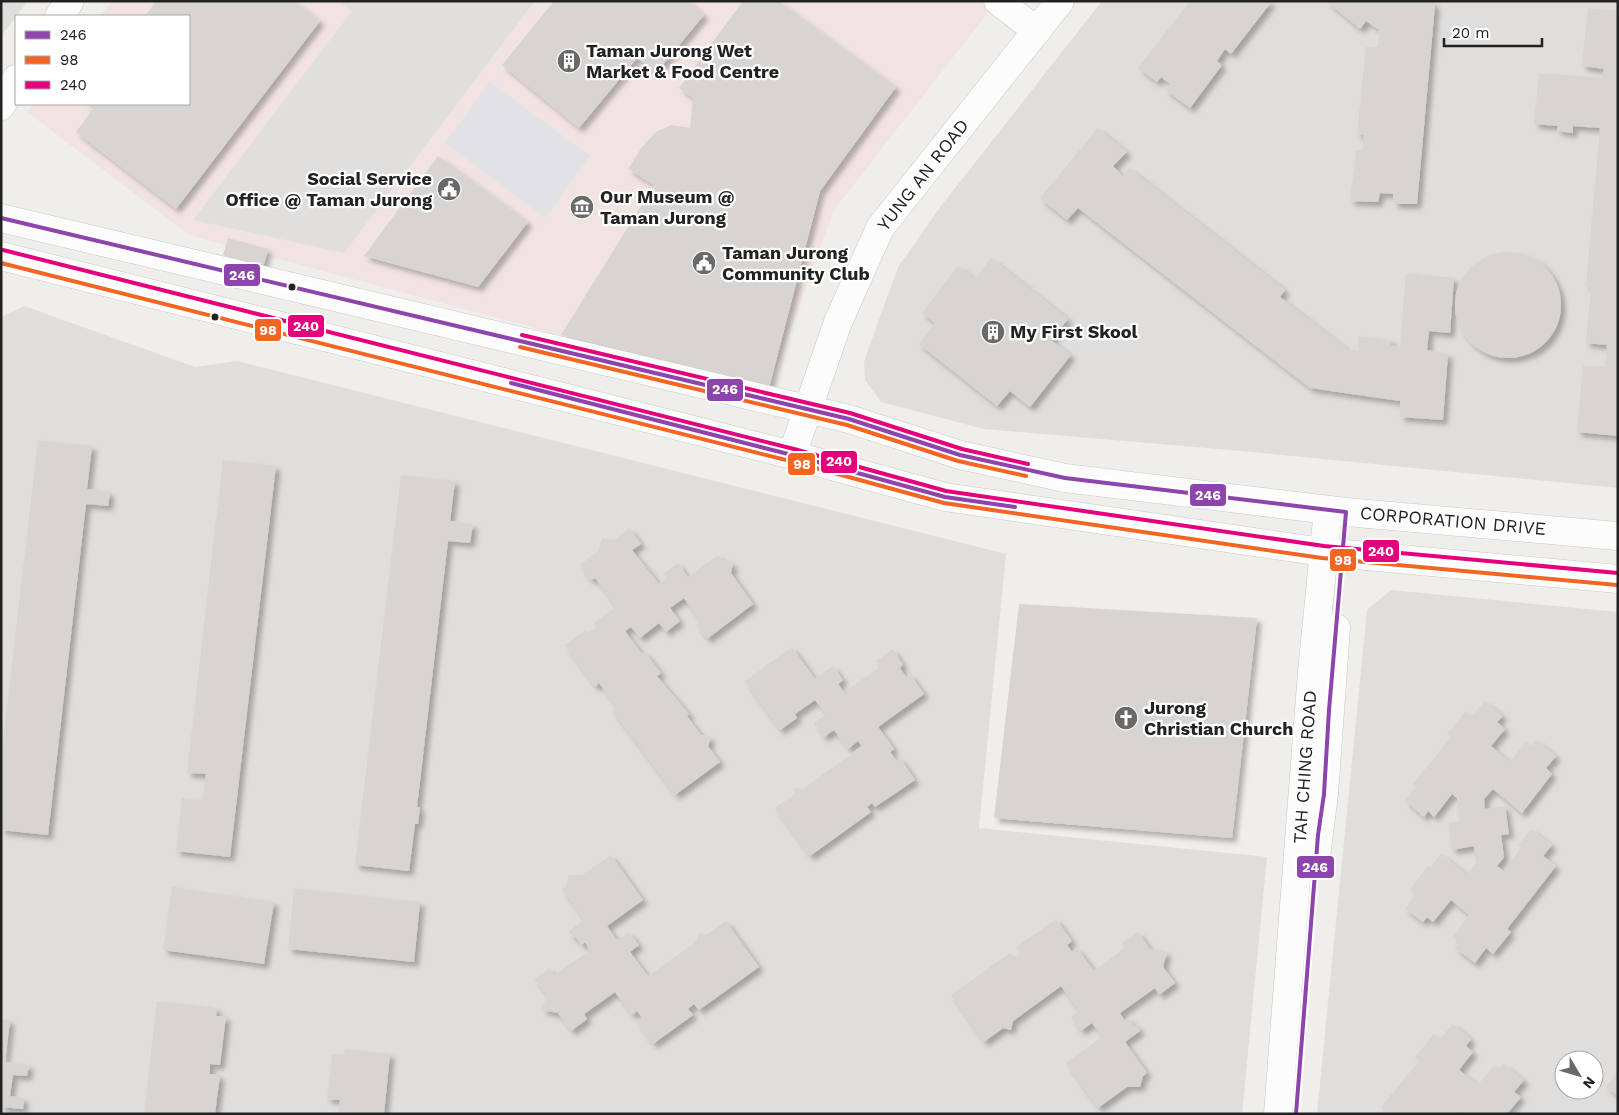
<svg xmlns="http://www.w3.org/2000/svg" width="1619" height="1115" viewBox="0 0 1619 1115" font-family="'Work Sans',sans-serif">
  <defs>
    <filter id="shadow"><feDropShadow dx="4.5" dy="4.5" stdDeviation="2.5" flood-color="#0004"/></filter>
  </defs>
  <rect width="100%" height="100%" fill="#f0eeeb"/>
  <!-- residential -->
  <g fill="#dfdedc" fill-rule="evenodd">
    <path d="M1,1H28L1,36Z"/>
    <path d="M1102,1H1618V488L1242,451L984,429L881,402L865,380L864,361L898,267L941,206Z"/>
    <path d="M24,306L195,367L237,361L1006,554L979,828L1267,857L1242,1114H1V317Z"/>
    <path d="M1391,590L1618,612V1114H1317L1367,610ZM1564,1060H1594V1090H1564Z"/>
  </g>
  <!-- commercial -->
  <path fill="#f1e3e1" d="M112,1H997L834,210L769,388L561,335L189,235L27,112L33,104H189V16H100Z"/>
  <!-- parking -->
  <path fill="#e0dfde" d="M339,1H535L344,253L193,220L352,11Z"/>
  <!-- plaza -->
  <path fill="#e2e1e5" d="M490,82L590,156L545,218L445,143Z"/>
  <!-- building -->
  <g fill="#d7d4d2" filter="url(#shadow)">
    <path d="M156,1H294L320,21L176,209L76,132L93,109L85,104H189V16H145Z"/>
    <path d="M554,1H688L704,15L656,73L637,58L579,128L502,65Z"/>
    <path d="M743,1H778L896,87L820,191L769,388L561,335L654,185L628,169L642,147L656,132L671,125L690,128L693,98L679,88Z"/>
    <path d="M1190,1H1272L1231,54L1225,49L1217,61L1222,65L1190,108L1165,90L1170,84L1161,77L1157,82L1138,68Z"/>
    <path d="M1326,1H1430L1435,5L1417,204H1394L1393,194L1380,193L1378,202L1350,201L1356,151H1362L1364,135L1357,134L1366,47H1378L1379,30L1366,21L1360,29Z"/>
    <path d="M1588,8L1618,11V436L1577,432L1583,366L1605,367L1607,345L1586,343L1591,287L1586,286L1600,128L1573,126V133L1557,131L1558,126L1534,124L1539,73L1603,78L1604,69L1582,66Z"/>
    <path d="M1098,128L1127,152L1113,166L1123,176L1129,168L1285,290L1280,297L1347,349L1359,351L1358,336L1391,340V345L1400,348L1406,273L1454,278L1450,333L1429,331L1427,350L1448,354L1443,420L1400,417V401L1310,388L1078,208L1067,220L1040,198Z"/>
    <path d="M438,156L528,222L478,287L364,256Z"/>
    <path d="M228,238L268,249L263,267L223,255Z"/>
    <circle cx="1508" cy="305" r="53"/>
    <path d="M991,258L1068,319L1051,340L1071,355L1030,407L1010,391L997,406L919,344L935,323L922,313L958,266L975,279Z"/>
    <path d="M38,440L92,446L87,489L110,492L108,506L86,504L48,835L1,830V760Z"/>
    <path d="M223,460L276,466L230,857L176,851L182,798L202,801L206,774L187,773Z"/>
    <path d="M401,475L455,481L450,521L473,524L470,543L448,541L417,807H420L419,815L418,824H415L409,871L355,865Z"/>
    <path d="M629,528L641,544L632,550L659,584L667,578L663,574L678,563L688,577L718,555L722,560L733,563L731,573L753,604L707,639L696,624L700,621L684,598L670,608L680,621L666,632L659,623L640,638L631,627L625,631L642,654L645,652L661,673L657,676L689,714L687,716L701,735L711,737L708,746L720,762L675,795L612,710L616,706L599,683L595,687L565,645L586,630L588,633L597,627L594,623L616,607L595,578L591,580L580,565L598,551L602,538L614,540Z"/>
    <path d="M1019,604L1257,618L1232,838L994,818Z"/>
    <path d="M792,647L815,679L833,666L843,680L838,684L844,692L880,667L876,661L893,649L903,665L900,668L906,677L910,674L924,694L878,727L894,749L890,752L897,761L900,758L915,780L875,807L872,803L867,807L871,812L810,856L775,808L795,794V788L803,789L862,746L858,741L848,749L834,730L824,737L814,723L826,714L815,700L795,714L797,718L780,730L745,681Z"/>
    <path d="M1485,701L1503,716L1497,722L1505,729L1491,746L1510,762L1526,742L1531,747L1536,740L1556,756L1546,768L1552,774L1522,813L1493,789L1484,799L1485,809L1505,806L1509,834L1501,835L1504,857L1497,866L1504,871L1521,848L1518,845L1531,829L1552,845L1543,856L1556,866L1507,929L1511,932L1493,954L1486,948L1475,963L1455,948L1460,942L1453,937L1469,915L1451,900L1433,922L1427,917L1423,922L1405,909L1416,894L1410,889L1428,866L1430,867L1441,854L1467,875L1476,863L1474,846L1452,850L1448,823L1460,821L1457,798L1452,794L1434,817L1428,811L1424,817L1405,801L1416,787L1413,784L1451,737L1447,734L1466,711L1472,716Z"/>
    <path d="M611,855L643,900L607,926L617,940L629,932L639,945L630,952L648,976L696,942L698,933L706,935L726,921L759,967L699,1010L694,1004L688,1009L693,1015L653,1044L637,1022L642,1018L637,1011L632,1015L615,992L584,1014L587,1019L571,1031L558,1013L542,1010L547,995L534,979L550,968L554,975L590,950L585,942L581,945L576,937L573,938L569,931L584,920L562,889L566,886L569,875H582Z"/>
    <path d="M172,887L274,902L264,964L163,950Z"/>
    <path d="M294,888L420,902L414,962L288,949Z"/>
    <path d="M1056,919L1072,941L1067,945L1072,952L1077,948L1094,971L1125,948L1122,943L1138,932L1150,949L1167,952L1163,967L1175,983L1159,995L1155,988L1120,1013L1124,1020L1128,1018L1134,1026L1136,1024L1140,1031L1125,1042L1147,1073L1143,1076L1140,1087H1127L1098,1108L1066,1063L1102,1037L1092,1023L1081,1031L1071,1017L1079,1011L1061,986L1013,1021L1011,1030L1003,1028L984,1042L951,995L1010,953L1014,959L1021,954L1016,947Z"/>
    <path d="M157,1001L217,1008L216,1016H226L220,1065L210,1064V1074L220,1075L215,1114H144Z"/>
    <path d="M1,1019L10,1020L5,1062L29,1065L27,1076L13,1075L10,1096L24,1098L23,1109L1,1107Z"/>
    <path d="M1453,1024L1471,1039L1466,1046L1473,1052L1459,1070L1478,1085L1494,1065L1499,1070L1504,1064L1524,1080L1514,1092L1521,1097L1507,1114H1463L1461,1112L1459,1114H1381L1384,1110L1381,1107L1419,1061L1415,1057L1434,1034L1440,1039Z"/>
    <path d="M345,1049L390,1054L384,1114H338L340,1100L327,1099L332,1054L344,1055Z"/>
    <path d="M1618,1072V1096L1606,1087Z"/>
  </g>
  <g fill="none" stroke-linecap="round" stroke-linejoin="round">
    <!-- minor casing -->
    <g stroke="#c9c8c7" stroke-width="29">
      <g id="minor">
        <path d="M998,1L1037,31"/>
        <path d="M59,16L70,1"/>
        <path d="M1,106L16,79"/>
        <path d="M1,218L849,419L960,455L1065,478L1346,512L1618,536"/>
        <path d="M1,256L464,372L792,455L945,497L1323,552L1618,579"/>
        <path d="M792,455L838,322L880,228L1060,1"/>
        <path d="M1317,849L1324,794L1336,628"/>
        <path d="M1278,1114L1312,672L1328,510"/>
      </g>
    </g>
    <!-- minor -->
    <use href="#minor" stroke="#fdfcfc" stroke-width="28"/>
    <!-- bus-1 casing -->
    <g stroke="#fff" stroke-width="8">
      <g id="bus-1">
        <path d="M1,218L849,419L960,455L1065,478L1346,512L1329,710L1324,794L1318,835L1296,1114"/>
        <path d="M511,383L792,455L945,497L1015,507"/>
      </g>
    </g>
    <!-- bus-2 casing -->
    <g stroke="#fff" stroke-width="8">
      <g id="bus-2">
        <path d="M1,263L790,461L944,503L1322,558L1617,585"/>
        <path d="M520,347L847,425L958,461L1026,476"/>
      </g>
    </g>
    <!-- bus-3 casing -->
    <g stroke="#fff" stroke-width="8">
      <g id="bus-3">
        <path d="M3,250L794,449L946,491L1324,546L1618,573"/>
        <path d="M522,335L850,413L962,449L1028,464"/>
      </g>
    </g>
    <!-- bus-1 -->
    <use href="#bus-1" stroke="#8e44ad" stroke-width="4"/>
    <!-- bus-2 -->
    <use href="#bus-2" stroke="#f26522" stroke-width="4"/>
    <!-- bus-3 -->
    <use href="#bus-3" stroke="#e5007d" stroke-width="4"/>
  </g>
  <!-- icons -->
  <defs>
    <g id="building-disc" transform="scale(1.25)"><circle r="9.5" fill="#6a6968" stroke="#fff"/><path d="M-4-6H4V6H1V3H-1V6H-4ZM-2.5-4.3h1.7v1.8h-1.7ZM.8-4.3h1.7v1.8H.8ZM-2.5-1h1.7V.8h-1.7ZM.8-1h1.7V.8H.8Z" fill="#fff"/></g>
    <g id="civic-disc" transform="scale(1.25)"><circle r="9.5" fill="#6a6968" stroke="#fff"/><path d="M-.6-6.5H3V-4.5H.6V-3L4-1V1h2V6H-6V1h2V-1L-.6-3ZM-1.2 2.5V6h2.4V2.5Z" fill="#fff"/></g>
    <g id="museum-disc" transform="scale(1.25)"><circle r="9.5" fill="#6a6968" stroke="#fff"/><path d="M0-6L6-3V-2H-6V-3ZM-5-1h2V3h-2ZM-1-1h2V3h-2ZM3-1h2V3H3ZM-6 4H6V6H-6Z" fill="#fff"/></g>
    <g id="church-disc" transform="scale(1.25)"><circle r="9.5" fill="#6a6968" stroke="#fff"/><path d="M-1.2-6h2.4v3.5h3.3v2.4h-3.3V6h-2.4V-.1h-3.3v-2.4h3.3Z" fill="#fff"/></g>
  </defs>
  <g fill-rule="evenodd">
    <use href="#building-disc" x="569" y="61"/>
    <use href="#civic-disc" x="449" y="189"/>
    <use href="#museum-disc" x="582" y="207"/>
    <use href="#civic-disc" x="704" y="263"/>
    <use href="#building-disc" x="993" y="332"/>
    <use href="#church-disc" x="1126" y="718"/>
  </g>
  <!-- markers -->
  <g fill="#222" stroke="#fff" stroke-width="2">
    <circle cx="292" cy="287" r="4.5"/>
    <circle cx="215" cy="317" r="4.5"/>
  </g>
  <g text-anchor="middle" stroke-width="4.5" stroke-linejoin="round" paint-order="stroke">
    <!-- poi labels -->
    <g font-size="18" font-weight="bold" fill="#222" stroke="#fff" text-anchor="start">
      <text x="586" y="57">Taman Jurong Wet<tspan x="586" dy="21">Market &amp; Food Centre</tspan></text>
      <text x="432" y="185" text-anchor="end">Social Service<tspan x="432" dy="21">Office @ Taman Jurong</tspan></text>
      <text x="600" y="203">Our Museum @<tspan x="600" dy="21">Taman Jurong</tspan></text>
      <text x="722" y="259">Taman Jurong<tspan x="722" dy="21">Community Club</tspan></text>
      <text x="1010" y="338">My First Skool</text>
      <text x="1144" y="714">Jurong<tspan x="1144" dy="21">Christian Church</tspan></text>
    </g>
    <!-- street labels -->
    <g font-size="18" fill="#222" stroke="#fff">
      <text transform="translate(923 175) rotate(-52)" y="6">YUNG AN ROAD</text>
      <text transform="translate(1453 521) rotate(5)" y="6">CORPORATION DRIVE</text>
      <text transform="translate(1305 767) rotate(-86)" y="6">TAH CHING ROAD</text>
    </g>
  </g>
  <g stroke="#fff" stroke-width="2">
    <rect x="223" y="263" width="38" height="24" rx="5" fill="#8e44ad"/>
    <rect x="287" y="314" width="38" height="24" rx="5" fill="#e5007d"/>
    <rect x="254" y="318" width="28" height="24" rx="5" fill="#f26522"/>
    <rect x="706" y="378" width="38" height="24" rx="5" fill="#8e44ad"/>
    <rect x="820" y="450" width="38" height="24" rx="5" fill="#e5007d"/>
    <rect x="787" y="452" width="29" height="24" rx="5" fill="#f26522"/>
    <rect x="1189" y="483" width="38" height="24" rx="5" fill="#8e44ad"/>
    <rect x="1362" y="539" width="38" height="24" rx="5" fill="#e5007d"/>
    <rect x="1329" y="548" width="28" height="24" rx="5" fill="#f26522"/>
    <rect x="1296" y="855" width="39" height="24" rx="5" fill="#8e44ad"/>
  </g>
  <g font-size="14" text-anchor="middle" font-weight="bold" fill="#fff">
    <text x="242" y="280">246</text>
    <text x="306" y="331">240</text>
    <text x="268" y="335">98</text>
    <text x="725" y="394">246</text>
    <text x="839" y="466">240</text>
    <text x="802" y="469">98</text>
    <text x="1208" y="500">246</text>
    <text x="1381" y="556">240</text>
    <text x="1343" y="565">98</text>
    <text x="1315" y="872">246</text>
  </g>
  <!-- border -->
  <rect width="1619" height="1115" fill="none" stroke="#222222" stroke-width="5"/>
  <!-- legend -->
  <rect x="15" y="15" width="175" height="90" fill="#ffffff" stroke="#a7a7a7"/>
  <rect x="25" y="31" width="25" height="8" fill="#8e44ad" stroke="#a7a7a7"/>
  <text x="60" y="40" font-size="15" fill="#222222">246</text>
  <rect x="25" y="56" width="25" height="8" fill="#f26522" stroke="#a7a7a7"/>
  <text x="60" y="65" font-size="15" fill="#222222">98</text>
  <rect x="25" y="81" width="25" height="8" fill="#e5007d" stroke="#a7a7a7"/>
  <text x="60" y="90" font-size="15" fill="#222222">240</text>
  <!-- north arrow -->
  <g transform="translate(1579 1075) rotate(128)"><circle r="24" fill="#ffffff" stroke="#a7a7a7"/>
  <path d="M0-4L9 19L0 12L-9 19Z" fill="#6a6968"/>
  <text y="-8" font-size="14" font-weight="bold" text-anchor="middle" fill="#222222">N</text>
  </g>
  <!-- scale -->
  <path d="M1444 38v8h98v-8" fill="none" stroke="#222222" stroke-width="2.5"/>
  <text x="1452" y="38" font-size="15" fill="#222222" stroke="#ffffff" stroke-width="4" paint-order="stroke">20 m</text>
</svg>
